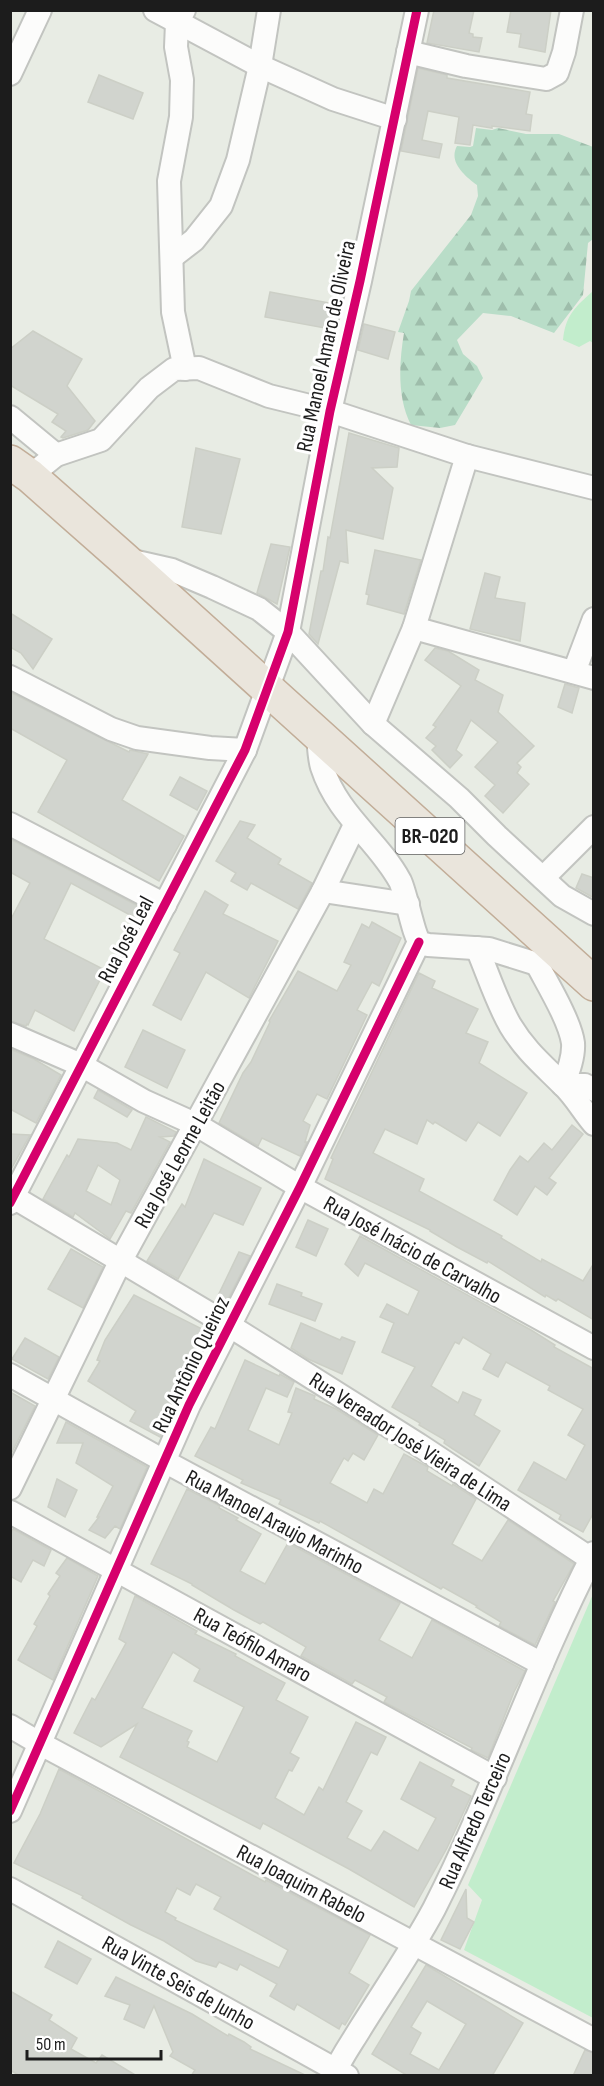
<svg xmlns="http://www.w3.org/2000/svg" width="604" height="2086" viewBox="0 0 604 2086" font-family="'Sofia Sans Condensed',sans-serif">
  <defs>
    <pattern id="forest-firs" width="22" height="20" patternUnits="userSpaceOnUse" patternTransform="scale(1.5)"><rect width="22" height="20" fill="#b9ddc8"/><path d="M5 1l3.5 6h-7zM16 11l3.5 6h-7z" fill="#9ebdab"/></pattern>
  </defs>
  <rect width="100%" height="100%" fill="#e8ece4"/>
  <!-- grass -->
  <g fill="#c2edcc">
    <path d="M593,291V343L590,341L579,347L563,340C565,316 575,307 593,291Z"/>
    <path d="M593,1594V2018L464,1950L482,1900L468,1885Z"/>
  </g>
  <!-- forest -->
  <path fill="url(#forest-firs)" d="M476,128L492,130L498,128L526,134H559L593,147V239L588,243L583,295L554,333L511,316L483,313L457,340L463,354L477,366L483,378L455,425L440,428L411,425C397,398 399,363 404,333L398,332L409,301L411,291L471,215L478,196L477,185C465,176 448,162 457,146L470,147L473,146Z"/>
  <!-- building -->
  <g fill="#d1d4ce" stroke="#cccfc6" stroke-width="1.5" fill-rule="evenodd">
    <path d="M434,10H474L469,33L473,34V37L482,38L479,52L427,43Z"/>
    <path d="M511,10H551L545,52L519,47L521,34L507,32Z"/>
    <path d="M418,68L447,75V78L530,92L526,114L532,115L530,131L492,126V128L473,125L470,145L455,143L459,117L428,111L422,140L442,144L439,158L401,151Z"/>
    <path d="M99,75L143,93L133,119L88,102Z"/>
    <path d="M270,292L335,304L330,329L265,317Z"/>
    <path d="M364,324L395,332L388,359L358,350Z"/>
    <path d="M33,331L82,359L67,386L95,421L88,430L63,438L61,437L66,431L52,422L58,414L10,385V349Z"/>
    <path d="M349,433L399,448L397,467L372,468L393,488L383,539L346,530L348,563L340,561L318,644L309,634L321,571H323L328,537L330,538Z"/>
    <path d="M196,448L240,459L221,534L182,527Z"/>
    <path d="M271,544L290,547L277,604L257,593Z"/>
    <path d="M375,550L421,560L404,614L367,604L369,595L366,594Z"/>
    <path d="M485,573L500,577L495,598L525,603L520,641L470,629Z"/>
    <path d="M10,613L52,639L33,669L21,653L10,647Z"/>
    <path d="M435,648L448,651L479,670L475,680L503,695L498,712L534,746L517,763L521,767L517,773L529,784L503,813L485,796L495,785L475,767L498,742L471,720L456,750L462,755L450,768L432,750L436,746L426,738L436,727L433,725L461,686L425,660Z"/>
    <path d="M565,684L579,688L572,713L558,707Z"/>
    <path d="M10,692L129,752L130,750L148,754L122,800L184,836L159,881L38,812L67,760L10,728Z"/>
    <path d="M180,777L207,791L197,810L170,795Z"/>
    <path d="M240,821L255,825L247,838L281,859L278,864L312,883L298,909L251,883L247,890L231,881L236,873L216,861Z"/>
    <path d="M10,839L146,910L141,921L71,883L44,939L105,970L74,1031L35,1010L28,1025L27,1024L26,1026L10,1021V921L30,883L10,872Z"/>
    <path d="M582,874L594,878V898L576,888Z"/>
    <path d="M205,891L228,905L223,914L278,941L249,998L206,972L181,1020L153,1005L180,953L174,950Z"/>
    <path d="M372,922L401,938L379,986L372,982L357,1010L367,1015L327,1099L317,1094L303,1121L310,1125L305,1142H307L300,1156L262,1138L258,1146L219,1123L243,1073L251,1062L270,1022L269,1021L298,971L337,991L351,965L344,962L362,924L369,928Z"/>
    <path d="M419,973L435,981L432,988L478,1009L466,1033L488,1042L479,1063L527,1093L500,1136L478,1122L466,1141L435,1122L433,1124L427,1120L417,1144L385,1129L373,1153L424,1179L419,1191L502,1236L501,1238L541,1262L542,1259L583,1281L594,1263V1320L558,1299L556,1301L546,1295L545,1297L488,1261L487,1263L457,1247L430,1231V1230L325,1179L333,1159L331,1158Z"/>
    <path d="M143,1030L185,1050L167,1088L125,1067Z"/>
    <path d="M10,1049L34,1059L61,1075L36,1123L10,1109Z"/>
    <path d="M98,1090L132,1110L127,1117L94,1098Z"/>
    <path d="M146,1117L176,1132L174,1136L160,1137L170,1142L131,1213L126,1211L110,1239L75,1213L73,1217L43,1199L67,1155L69,1157L78,1139L117,1143L131,1150ZM98,1165L120,1180L111,1205L86,1191Z"/>
    <path d="M572,1125L583,1134L549,1178L556,1183L547,1195L535,1186L517,1215L494,1200L510,1170L520,1156L528,1162L544,1143L552,1150Z"/>
    <path d="M10,1134L30,1135L10,1171Z"/>
    <path d="M204,1159L261,1188L243,1225L214,1213L178,1279L147,1261L182,1204L185,1207Z"/>
    <path d="M308,1220L328,1229L316,1256L296,1247Z"/>
    <path d="M360,1236L531,1330L555,1345L554,1347L594,1369V1512L583,1532L559,1519L561,1515L518,1490L534,1462L566,1480L585,1445L568,1435L583,1409L548,1390L550,1386L506,1362L498,1377L483,1369L491,1354L463,1337L459,1344L455,1342L431,1386L458,1403L463,1392L481,1400L474,1415L500,1431L479,1466L453,1449L444,1443L445,1440L419,1425L420,1423L392,1407L415,1367L382,1352L394,1323L380,1317L387,1304L408,1315L419,1291L365,1263L358,1276L345,1264Z"/>
    <path d="M71,1249L103,1267L83,1308L48,1289Z"/>
    <path d="M239,1252L250,1256L224,1307L215,1302Z"/>
    <path d="M277,1284L302,1293L301,1296L322,1304L315,1321L269,1304Z"/>
    <path d="M134,1295L210,1333L177,1399L160,1437L130,1421L136,1411L88,1381L100,1361L97,1360L105,1340Z"/>
    <path d="M301,1323L340,1340L342,1337L355,1342L342,1374L308,1359L291,1348Z"/>
    <path d="M25,1338L59,1357L48,1379L12,1359Z"/>
    <path d="M245,1360L279,1376L280,1374L294,1382L287,1397L266,1388L248,1430L279,1445L292,1413L288,1412L296,1388L315,1396L314,1399L336,1409L378,1435L364,1460L353,1453L348,1461L344,1458L330,1483L367,1503L374,1489L383,1494L404,1454L428,1467L427,1471L452,1486L453,1484L476,1499L452,1544L482,1561L508,1520L574,1564L553,1601L555,1602L535,1645L499,1626L501,1622L476,1607L477,1606L443,1587L441,1589L320,1521L319,1523L279,1504L281,1500L241,1483L243,1480L195,1456L211,1427L215,1429Z"/>
    <path d="M10,1392L35,1406L10,1456Z"/>
    <path d="M66,1422L147,1467L120,1529L115,1526L105,1538L89,1530L99,1517H97L113,1486L76,1463L83,1443H57Z"/>
    <path d="M57,1479L77,1490L65,1517L48,1507Z"/>
    <path d="M187,1489L220,1506L219,1508L238,1518L236,1520L261,1534L240,1571L265,1584L288,1543L400,1603L379,1640L412,1658L432,1620L525,1671L514,1692L488,1758L471,1750L472,1748L384,1702L387,1697L355,1680L352,1684L301,1656L306,1647L263,1622L260,1624L234,1610L192,1585V1584L151,1564Z"/>
    <path d="M13,1529L51,1550L44,1566L33,1560L21,1582L10,1576V1534Z"/>
    <path d="M67,1558L98,1576L53,1680L18,1660L37,1626L34,1624L50,1596L48,1594L60,1576L56,1573Z"/>
    <path d="M135,1596L197,1631L195,1634L236,1654L235,1656L285,1683L276,1700L308,1717L290,1753L299,1758L292,1771L289,1770L275,1798L304,1815L319,1787L323,1790L356,1722L386,1737L377,1755L371,1752L346,1802L362,1811L347,1838L371,1851L384,1831L418,1851L436,1818L401,1799L420,1762L454,1780L451,1786L471,1796L447,1848L414,1907L349,1869L263,1823L260,1829L120,1757L137,1724L101,1747L74,1733L92,1698L95,1700L126,1643L119,1639ZM173,1652L200,1669L194,1681L244,1707L217,1762L187,1747L189,1742L187,1741L192,1731L142,1708Z"/>
    <path d="M59,1769L265,1882L266,1880L370,1935L349,1973L369,1985L345,2025L342,2023L339,2029L297,2004L294,2010L270,1996L277,1984L240,1964L237,1970L219,1962L216,1967L196,1961L164,1941L131,1925L82,1898L83,1896L14,1863L40,1814ZM196,1884L221,1897L214,1909L288,1950L279,1968L175,1920L176,1918L165,1912L177,1888L190,1895Z"/>
    <path d="M466,1889L467,1918L474,1922L460,1949L441,1940Z"/>
    <path d="M58,1941L91,1959L77,1984L45,1967Z"/>
    <path d="M426,1965L523,2023L492,2076H408L372,2054ZM427,2001L466,2024L439,2070L410,2054L421,2033L411,2027Z"/>
    <path d="M116,1977L192,2014L228,2036L229,2034L244,2042L251,2047L250,2049L307,2076H191L195,2070L170,2056L173,2052L154,2006L144,2028L124,2019L130,2005L105,1996Z"/>
    <path d="M10,1991L52,2015L49,2020L77,2038L71,2049L96,2063L102,2055L137,2076H20L10,2070Z"/>
    <path d="M585,2050L594,2053V2076H573Z"/>
  </g>
  <g fill="none" stroke-linecap="round" stroke-linejoin="round">
    <!-- minor casing -->
    <g stroke="#c2c4c0" stroke-width="26">
      <g id="minor">
        <path d="M155,10L260,66L333,99L395,119"/>
        <path d="M184,10L177,23L176,47L182,80L181,117L169,181L173,312L185,369"/>
        <path d="M408,52L466,66L546,79L557,73L564,52L572,10"/>
        <path d="M10,74L40,10"/>
        <path d="M172,257L194,240L221,206L238,160L260,66L269,10"/>
        <path d="M10,417L56,455"/>
        <path d="M30,476L56,455L101,440L149,388L174,369L199,368L269,396L330,411L467,456L594,488"/>
        <path d="M128,560L172,570L212,587L259,609L288,632L373,724L459,798L497,836L562,896L594,914"/>
        <path d="M414,628L594,678"/>
        <path d="M574,672L594,619"/>
        <path d="M10,677L111,729L137,738L210,748L245,750"/>
        <path d="M373,724L414,628L467,456"/>
        <path d="M318,735C319,745 319,757 322,767C338,816 377,839 400,881C406,893 414,938 420,942C422,944 425,944 428,945L489,949L537,964L553,948"/>
        <path d="M10,824L165,905"/>
        <path d="M543,878L594,827"/>
        <path d="M323,891L408,904"/>
        <path d="M477,948C488,974 496,1000 510,1025C525,1050 542,1064 562,1084C574,1095 583,1111 594,1124"/>
        <path d="M537,964C548,985 570,1021 573,1043C574,1057 568,1072 563,1085H585L594,1090"/>
        <path d="M10,1034L81,1065L144,1101L195,1124L300,1187L594,1348"/>
        <path d="M10,1195L230,1326L419,1445L594,1561"/>
        <path d="M10,1203L245,750L288,632L330,411L360,281L417,10"/>
        <path d="M10,1375L164,1461L542,1664"/>
        <path d="M10,1488L120,1262L323,891L355,825"/>
        <path d="M10,1512L495,1778"/>
        <path d="M10,1726L39,1743L594,2040"/>
        <path d="M10,1811L189,1405L300,1187L419,942"/>
        <path d="M10,1889L347,2076"/>
        <path d="M333,2076C340,2059 351,2044 360,2029C385,1989 412,1950 434,1909C493,1793 534,1669 594,1553"/>
      </g>
    </g>
    <!-- highway casing -->
    <g stroke="#c2ad98" stroke-width="36">
      <path id="highway" d="M10,462L30,476L124,559L594,984"/>
    </g>
    <!-- minor -->
    <use href="#minor" stroke="#fcfcfb" stroke-width="22"/>
    <!-- highway -->
    <use href="#highway" stroke="#eae5dc" stroke-width="33"/>
    <!-- cycleway casing -->
    <g stroke="#fff" stroke-width="13">
      <g id="cycleway">
        <path d="M10,1203L245,750L288,632L330,411L360,281L417,10"/>
        <path d="M10,1811L189,1405L300,1187L419,942"/>
      </g>
    </g>
    <!-- cycleway -->
    <use href="#cycleway" stroke="#d6006c" stroke-width="9"/>
  </g>
  <g text-anchor="middle" stroke-width="6" stroke-linejoin="round" paint-order="stroke">
    <!-- shield labels -->
    <rect fill="#fff" stroke="#606060" stroke-width="1.5" x="395.5" y="818" width="69" height="36" rx="4.5"/>
    <g font-size="21" font-weight="bold" fill="#1c1c1c">
      <text x="430" y="843">BR-020</text>
    </g>
    <!-- street labels -->
    <g font-size="22" fill="#1c1c1c" stroke="#fff">
      <text transform="translate(325 346) rotate(-78)" y="8">Rua Manoel Amaro de Oliveira</text>
      <text transform="translate(125 939) rotate(-62)" y="8">Rua José Leal</text>
      <text transform="translate(179 1154) rotate(-61)" y="8">Rua José Leorne Leitão</text>
      <text transform="translate(413 1249) rotate(29)" y="8">Rua José Inácio de Carvalho</text>
      <text transform="translate(190 1364) rotate(-64)" y="8">Rua Antônio Queiroz</text>
      <text transform="translate(411 1441) rotate(33)" y="8">Rua Vereador José Vieira de Lima</text>
      <text transform="translate(275 1521) rotate(28)" y="8">Rua Manoel Araujo Marinho</text>
      <text transform="translate(253 1644) rotate(29)" y="8">Rua Teófilo Amaro</text>
      <text transform="translate(474 1820) rotate(-66)" y="8">Rua Alfredo Terceiro</text>
      <text transform="translate(302 1883) rotate(28)" y="8">Rua Joaquim Rabelo</text>
      <text transform="translate(179 1982) rotate(29)" y="8">Rua Vinte Seis de Junho</text>
    </g>
  </g>
  <!-- border -->
  <rect width="604" height="2086" fill="none" stroke="#1c1c1c" stroke-width="24"/>
  <!-- scale -->
  <path d="M27 2050v9h134v-9" fill="none" stroke="#1c1c1c" stroke-width="3"/>
  <text x="36" y="2050" font-size="18" fill="#1c1c1c" stroke="#ffffff" stroke-width="4.5" paint-order="stroke">50 m</text>
</svg>
